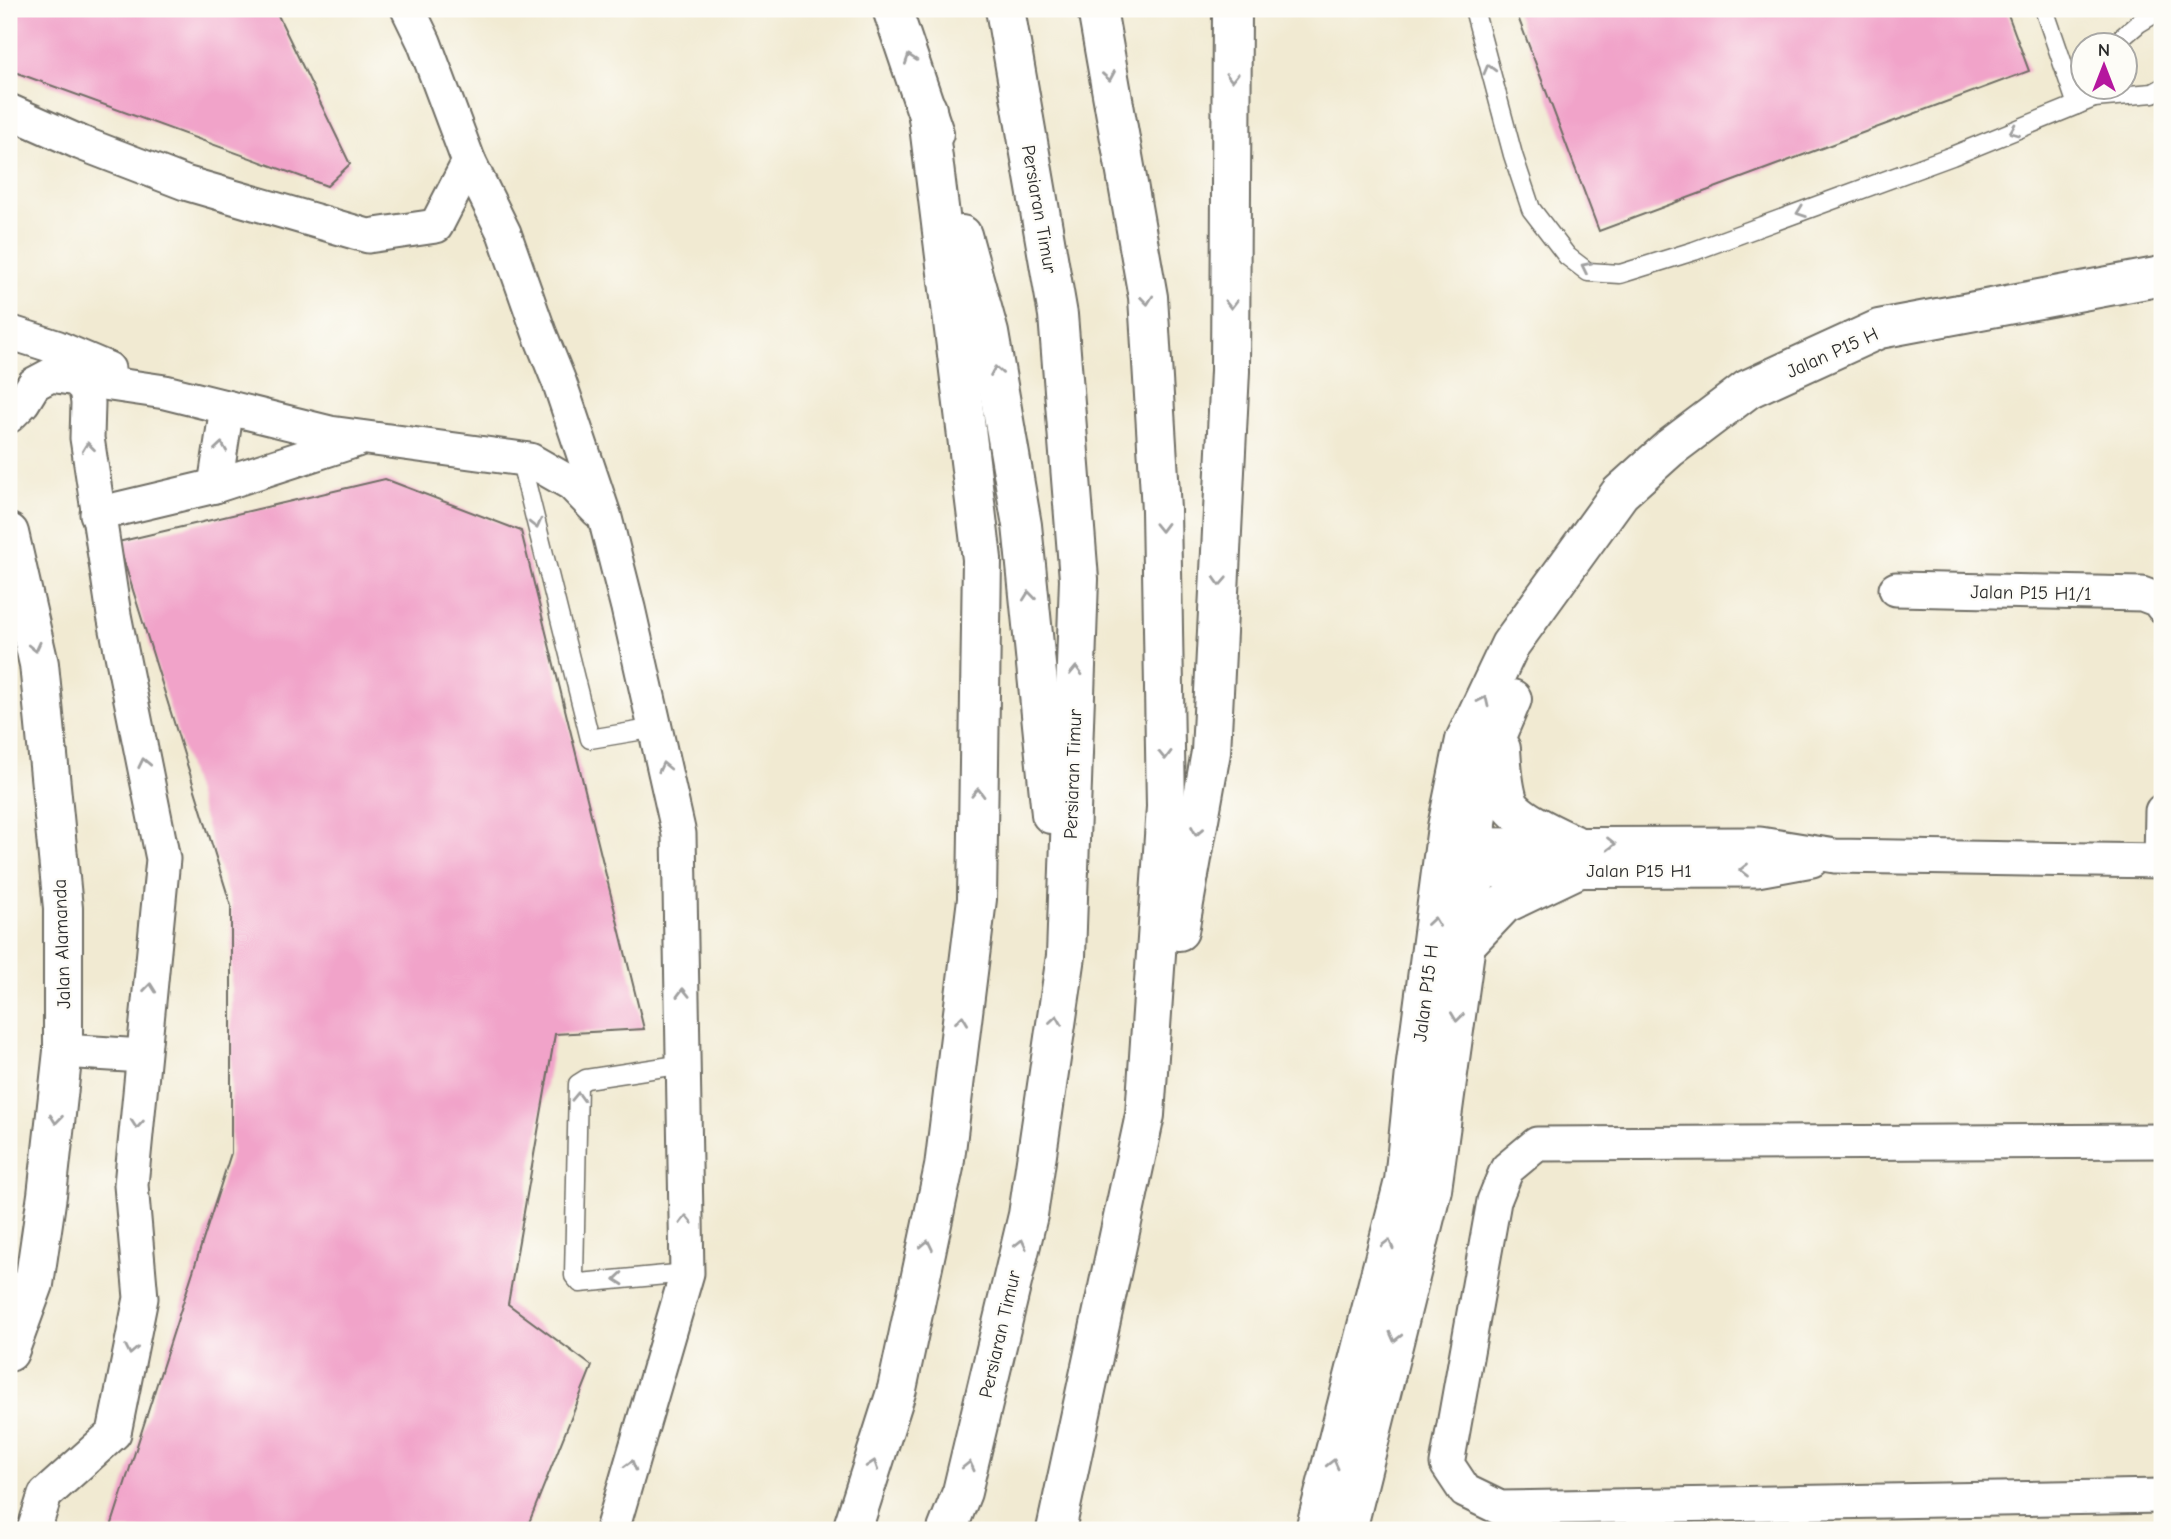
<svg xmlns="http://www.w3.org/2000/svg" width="2171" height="1539" viewBox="0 0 2171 1539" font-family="'Comic Neue',sans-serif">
  <rect width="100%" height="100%" fill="#fdfcf7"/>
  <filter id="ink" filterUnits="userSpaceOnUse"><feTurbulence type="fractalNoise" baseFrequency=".0143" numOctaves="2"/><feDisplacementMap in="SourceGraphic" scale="14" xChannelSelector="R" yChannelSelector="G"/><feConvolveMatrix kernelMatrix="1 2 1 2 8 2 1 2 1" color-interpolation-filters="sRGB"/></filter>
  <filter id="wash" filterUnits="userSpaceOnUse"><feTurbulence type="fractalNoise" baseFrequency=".00686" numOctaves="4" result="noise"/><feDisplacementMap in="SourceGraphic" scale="28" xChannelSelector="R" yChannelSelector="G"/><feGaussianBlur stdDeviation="1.57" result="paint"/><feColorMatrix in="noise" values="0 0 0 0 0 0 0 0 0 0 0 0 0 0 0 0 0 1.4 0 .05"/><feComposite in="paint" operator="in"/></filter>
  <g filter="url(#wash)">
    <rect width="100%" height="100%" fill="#f1ead2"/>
    <g id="blocks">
      <!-- building -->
      <g fill="#f1a3c9">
        <path d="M9,9H275L350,164L327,186L9,70Z"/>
        <path d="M1515,9H2006L2029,71L1599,231Z"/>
        <path d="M385,479L521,531L644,1029L555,1034L508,1304L592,1366L526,1530H110L231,1153V906L118,542Z"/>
      </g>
    </g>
  </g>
  <g filter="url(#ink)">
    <use href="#blocks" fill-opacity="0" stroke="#706e65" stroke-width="2"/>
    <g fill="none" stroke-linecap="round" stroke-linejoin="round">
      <!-- lane casing -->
      <g stroke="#706e65" stroke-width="21">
        <g id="lane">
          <path d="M1474,9L1513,155L1531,209L1567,256L1588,272L1620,274L1694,251L1952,156L2094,98"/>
          <path d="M2044,9L2077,105"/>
          <path d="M2112,46L2139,23L2162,9"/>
          <path d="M2096,88L2094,98L2153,93L2162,88"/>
          <path d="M520,458L590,739L656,728"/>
          <path d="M684,1064L586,1079L578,1084L574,1276L580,1283L687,1273"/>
          <path d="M9,1281L34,1284"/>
        </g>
      </g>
      <!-- street casing -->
      <g stroke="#706e65" stroke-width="37">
        <g id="street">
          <path d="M9,111L81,143L185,183L368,236L436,226L469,162L424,42L408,9"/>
          <path d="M469,162L504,233L539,332L560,384L605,518L628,608L679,834L687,1273L612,1530"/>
          <path d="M9,332L56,347L108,369"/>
          <path d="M76,379L165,392L330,433L530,460L572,484L598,511"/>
          <path d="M9,416L23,402L34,384L51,375L76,379L86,389L88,403L87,438L114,615L163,859L131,1185L141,1298L114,1433L45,1495L34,1530"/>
          <path d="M215,486L227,407"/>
          <path d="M97,514L215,486L357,440"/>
          <path d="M1896,589L2142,594L2158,600L2162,606"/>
          <path d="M1451,845L1760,844L1835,856L2162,861"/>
          <path d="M2161,861L2162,811"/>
          <path d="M1450,871L1757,870L1812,860"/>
          <path d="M63,1051L143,1056"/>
          <path d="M2162,1141L1537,1144L1507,1169L1494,1201L1447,1464L1465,1491L1500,1508L2162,1496"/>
        </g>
      </g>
      <!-- secondary casing -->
      <g stroke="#706e65" stroke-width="42">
        <g id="secondary">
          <path d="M9,533L39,664L63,908V1051L47,1195L34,1284L9,1352"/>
          <path d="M1501,749C1502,767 1503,787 1509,803C1515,818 1558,837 1573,844"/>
          <path d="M1466,944L1504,904L1575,870"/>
          <path d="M1315,1530L1404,1181L1416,1062L1447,827L1465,740L1510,645L1620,493L1670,448L1748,389L1879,329L2162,276"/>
          <path d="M1347,1530L1432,1189L1476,871L1477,822L1489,753L1512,699"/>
        </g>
      </g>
      <!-- primary casing -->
      <g stroke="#706e65" stroke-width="42">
        <g id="primary">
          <path d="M892,9L934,133"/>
          <path d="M962,235L989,333L1022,525L1051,814"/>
          <path d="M1179,931L1211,752L1230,371L1232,9"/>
          <path d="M852,1530L897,1389L944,1167L977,899L982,559L927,109"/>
          <path d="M947,1530L962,1492L1028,1215L1066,956L1079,579L1058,315L1005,9"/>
          <path d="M1056,1530L1145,1115L1166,807L1161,510L1148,297L1097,9"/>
        </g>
      </g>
      <!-- lane -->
      <use href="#lane" stroke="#fff" stroke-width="18"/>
      <!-- street -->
      <use href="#street" stroke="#fff" stroke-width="33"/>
      <!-- secondary -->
      <use href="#secondary" stroke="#fff" stroke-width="38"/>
      <!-- primary -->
      <use href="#primary" stroke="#fff" stroke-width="38"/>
    </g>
    <!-- one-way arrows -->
    <defs><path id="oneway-chevron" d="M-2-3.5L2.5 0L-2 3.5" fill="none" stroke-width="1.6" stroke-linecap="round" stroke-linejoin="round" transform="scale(1.75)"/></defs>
    <g stroke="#a0a0a0">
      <use href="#oneway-chevron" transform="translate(910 59) rotate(-109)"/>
      <use href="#oneway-chevron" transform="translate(1489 69) rotate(-105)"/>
      <use href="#oneway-chevron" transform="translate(1109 76) rotate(80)"/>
      <use href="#oneway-chevron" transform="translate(1232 77) rotate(90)"/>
      <use href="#oneway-chevron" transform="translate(2014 131) rotate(158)"/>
      <use href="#oneway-chevron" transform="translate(1801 212) rotate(160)"/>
      <use href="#oneway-chevron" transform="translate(1586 267) rotate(-154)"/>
      <use href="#oneway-chevron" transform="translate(1147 300) rotate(84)"/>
      <use href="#oneway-chevron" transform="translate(1231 304) rotate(90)"/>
      <use href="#oneway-chevron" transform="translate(996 371) rotate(-100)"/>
      <use href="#oneway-chevron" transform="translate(88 447) rotate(-97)"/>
      <use href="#oneway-chevron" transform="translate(221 447) rotate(-82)"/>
      <use href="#oneway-chevron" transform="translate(536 524) rotate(76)"/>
      <use href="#oneway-chevron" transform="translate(1161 527) rotate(89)"/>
      <use href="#oneway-chevron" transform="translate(1220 581) rotate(93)"/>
      <use href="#oneway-chevron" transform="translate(1029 596) rotate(-96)"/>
      <use href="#oneway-chevron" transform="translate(35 647) rotate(77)"/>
      <use href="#oneway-chevron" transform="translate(1076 671) rotate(-88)"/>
      <use href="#oneway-chevron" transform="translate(1484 701) rotate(-65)"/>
      <use href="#oneway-chevron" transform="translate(1165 755) rotate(89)"/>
      <use href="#oneway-chevron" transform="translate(144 763) rotate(-102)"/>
      <use href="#oneway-chevron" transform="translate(664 767) rotate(-103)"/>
      <use href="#oneway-chevron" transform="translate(978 793) rotate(-89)"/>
      <use href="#oneway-chevron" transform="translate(1197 831) rotate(100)"/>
      <use href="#oneway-chevron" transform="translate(1611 844)"/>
      <use href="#oneway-chevron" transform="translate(1744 870) rotate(180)"/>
      <use href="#oneway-chevron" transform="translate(1434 922) rotate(-82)"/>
      <use href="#oneway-chevron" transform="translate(150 988) rotate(-84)"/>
      <use href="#oneway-chevron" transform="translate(683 993) rotate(-91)"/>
      <use href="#oneway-chevron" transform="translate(1457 1017) rotate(97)"/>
      <use href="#oneway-chevron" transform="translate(962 1020) rotate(-83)"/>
      <use href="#oneway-chevron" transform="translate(1056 1020) rotate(-82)"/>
      <use href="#oneway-chevron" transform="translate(578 1097) rotate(-88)"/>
      <use href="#oneway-chevron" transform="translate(56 1119) rotate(96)"/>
      <use href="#oneway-chevron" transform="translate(137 1124) rotate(95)"/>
      <use href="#oneway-chevron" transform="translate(686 1220) rotate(-91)"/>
      <use href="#oneway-chevron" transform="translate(1021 1244) rotate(-77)"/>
      <use href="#oneway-chevron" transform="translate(1388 1244) rotate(-76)"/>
      <use href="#oneway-chevron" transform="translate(927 1245) rotate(-78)"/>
      <use href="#oneway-chevron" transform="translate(619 1279) rotate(175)"/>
      <use href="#oneway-chevron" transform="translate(1395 1337) rotate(104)"/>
      <use href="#oneway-chevron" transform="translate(131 1350) rotate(101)"/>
      <use href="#oneway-chevron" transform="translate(1333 1464) rotate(-76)"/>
      <use href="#oneway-chevron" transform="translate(631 1465) rotate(-74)"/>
      <use href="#oneway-chevron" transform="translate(873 1465) rotate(-72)"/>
      <use href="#oneway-chevron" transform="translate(969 1466) rotate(-77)"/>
    </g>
  </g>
  <g text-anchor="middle" stroke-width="5" stroke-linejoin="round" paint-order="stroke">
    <!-- street labels -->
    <g font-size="19" fill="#2b2b2b" stroke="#fdfcf7">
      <text transform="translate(1040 209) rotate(80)" y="7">Persiaran Timur</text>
      <text transform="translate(1832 352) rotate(-24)" y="7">Jalan P15 H</text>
      <text transform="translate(2031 592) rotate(1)" y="7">Jalan P15 H1/1</text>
      <text transform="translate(1072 774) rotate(-88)" y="7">Persiaran Timur</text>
      <text x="1639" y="877">Jalan P15 H1</text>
      <text transform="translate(61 944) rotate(-92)" y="7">Jalan Alamanda</text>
      <text transform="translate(1425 993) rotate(-83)" y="7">Jalan P15 H</text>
      <text transform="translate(999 1334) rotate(-77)" y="7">Persiaran Timur</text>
    </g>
  </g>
  <!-- margin -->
  <rect width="2171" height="1539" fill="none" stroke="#fdfcf7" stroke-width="35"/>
  <!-- north arrow -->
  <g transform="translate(2104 66)"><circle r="33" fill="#fdfcf7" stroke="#a9a8a5" stroke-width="2"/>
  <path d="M0-5L12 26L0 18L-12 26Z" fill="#b5179e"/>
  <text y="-10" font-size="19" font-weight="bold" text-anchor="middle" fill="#2b2b2b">N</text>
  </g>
</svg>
